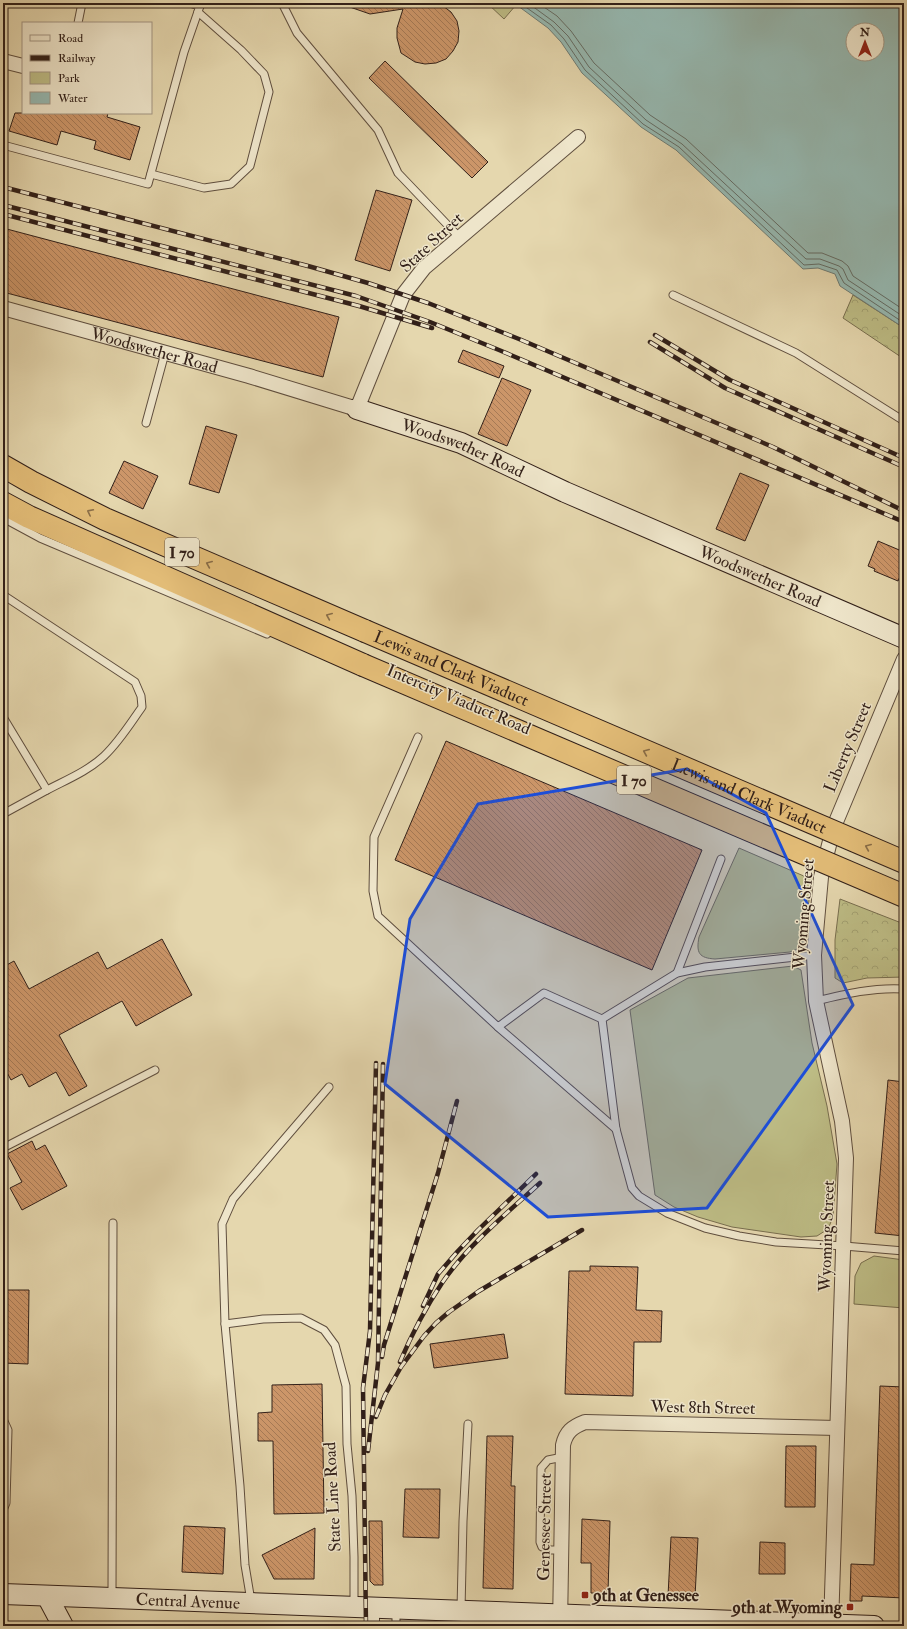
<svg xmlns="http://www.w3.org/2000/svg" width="907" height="1629" viewBox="0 0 907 1629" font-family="'IM FELL Double Pica',serif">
  <defs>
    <pattern id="forest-crowns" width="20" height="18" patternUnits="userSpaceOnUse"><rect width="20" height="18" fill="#bdbc85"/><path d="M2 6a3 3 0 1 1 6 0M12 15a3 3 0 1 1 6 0" fill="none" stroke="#a3a172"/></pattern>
    <pattern id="building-back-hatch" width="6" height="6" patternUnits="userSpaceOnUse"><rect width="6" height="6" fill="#cc9669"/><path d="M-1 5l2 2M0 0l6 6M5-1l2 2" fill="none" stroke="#a67a56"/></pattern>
  </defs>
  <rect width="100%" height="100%" fill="#e5d7ae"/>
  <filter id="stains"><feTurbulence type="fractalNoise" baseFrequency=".005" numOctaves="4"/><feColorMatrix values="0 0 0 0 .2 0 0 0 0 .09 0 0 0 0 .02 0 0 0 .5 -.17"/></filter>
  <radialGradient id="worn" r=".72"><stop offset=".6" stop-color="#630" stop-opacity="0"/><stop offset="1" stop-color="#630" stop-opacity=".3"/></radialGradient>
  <!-- green -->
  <g fill="#bdbc85" stroke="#786e4f">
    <path d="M739,848L813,880L803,932V942L800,948L790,952L715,959C699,958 696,953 699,937Z"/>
    <path d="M793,966L801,970L812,1043L827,1106L837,1164L833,1217L828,1229L817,1236L801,1237L732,1227L698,1217L674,1207L655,1195L630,1010L688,978Z"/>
    <path d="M874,1256L904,1260V1308L854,1304L855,1276L861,1263Z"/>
  </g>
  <!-- forest -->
  <g fill="url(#forest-crowns)" stroke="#786e4f">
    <path d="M487,3H514L516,5L504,19Z"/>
    <path d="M853,295L904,328V359L843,318Z"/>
    <path d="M840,899L904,924V977L867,978L843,983L835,978V940Z"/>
  </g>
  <!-- water -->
  <path fill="#96b8b0" stroke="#6e7b74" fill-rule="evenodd" d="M514,3H904V328L840,286L835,274L818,268L803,269L676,150L641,127L582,73L561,42L548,28ZM853,30H877V54H853Z"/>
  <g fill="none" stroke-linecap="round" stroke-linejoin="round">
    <!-- shore -->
    <g stroke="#646c64" stroke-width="1">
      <path d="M520,3L551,25L564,39L585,70L643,124L679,147L804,265L819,264L837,270L844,283L904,323"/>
      <path d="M528,3L554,22L568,36L589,67L646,120L682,144L806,259H820L839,266L843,269L848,280L904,317"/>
      <path d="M538,3L557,16L571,31L594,63L650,115L686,139L808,253H822L842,261L848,266L853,276L904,310"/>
    </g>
  </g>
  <!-- building -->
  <g fill="url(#building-back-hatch)" stroke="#322019">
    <path d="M344,3H405L406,7L421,3H436L443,6L451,12L457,21L459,31L458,42L453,51L446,59L436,63L425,64L415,62L401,53L397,38V28L403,9L370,14L344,5Z"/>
    <path d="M385,61L488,162L472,178L369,78Z"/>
    <path d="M15,113H108L107,117L140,127L130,160L94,149L96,141L61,131L57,145L9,131Z"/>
    <path d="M376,190L412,200L390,271L355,260Z"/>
    <path d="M3,228L339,317L323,377L3,292Z"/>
    <path d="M463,350L504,366L499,378L458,362Z"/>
    <path d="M502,378L531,390L507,446L478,434Z"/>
    <path d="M206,426L237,435L219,493L189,484Z"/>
    <path d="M124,461L158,476L143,509L109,493Z"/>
    <path d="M740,473L769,485L745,541L716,529Z"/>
    <path d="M878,541L904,552V567L898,581L874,571L875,569L868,566Z"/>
    <path d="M446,741L702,850L652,970L395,860Z"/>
    <path d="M162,939L192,995L136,1026L122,1001L59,1035L87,1086L69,1096L56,1072L29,1087L22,1074L11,1080L3,1065V967L14,961L29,989L98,952L107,969Z"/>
    <path d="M888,1080L904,1082V1236L875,1233Z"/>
    <path d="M32,1141L36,1150L45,1145L67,1186L22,1210L10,1188L22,1182L7,1154Z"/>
    <path d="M590,1266L638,1267L636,1310L662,1311L661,1342H634L633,1396L565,1394L569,1271H590Z"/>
    <path d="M3,1290H29L28,1364L3,1363Z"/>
    <path d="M504,1334L508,1358L434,1368L430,1344Z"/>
    <path d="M322,1384L324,1513L274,1514L273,1441H258V1413L272,1412V1385Z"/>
    <path d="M880,1386L904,1387V1598L862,1596V1601H850L851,1564L874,1565Z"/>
    <path d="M487,1436H513L511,1486H515L513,1589L483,1588Z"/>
    <path d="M786,1446H816L815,1507H785Z"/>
    <path d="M405,1489H440L439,1538L403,1537Z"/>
    <path d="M582,1519L610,1521L608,1593H591V1563H581Z"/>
    <path d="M369,1521H382L383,1585H374L370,1581Z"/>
    <path d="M184,1526L225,1528L223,1574L182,1572Z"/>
    <path d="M315,1528L314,1579H274L262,1555Z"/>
    <path d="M671,1537L698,1538L695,1597L668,1596Z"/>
    <path d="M760,1542L785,1543V1574H759Z"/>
  </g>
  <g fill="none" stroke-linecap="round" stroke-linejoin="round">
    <!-- lane casing -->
    <g stroke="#5f4e3e" stroke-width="9">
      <g id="lane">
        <path d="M189,3L200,6"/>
        <path d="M282,3L297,33L378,130L398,173L460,238"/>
        <path d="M78,23L82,3"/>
        <path d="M3,145L148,184L184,52L201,3"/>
        <path d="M151,174L204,188L231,184L250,166L269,92L264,74L241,50L198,12"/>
        <path d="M673,295L796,353L904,421"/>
        <path d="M146,423L165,353"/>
        <path d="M3,518L40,538L267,634"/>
        <path d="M3,595L135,682L141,696L142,707C130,724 119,742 104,756C88,771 66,780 47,790"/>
        <path d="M3,717L47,790L3,814"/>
        <path d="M418,737L374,837L373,891L378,916L498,1027L544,993L602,1019L677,973L705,967L814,955"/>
        <path d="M677,973L721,859"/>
        <path d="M816,1001C845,994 874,987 904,989"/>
        <path d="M602,1019L616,1129L632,1188L639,1196L667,1213L705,1228L739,1236L776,1242L844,1246L904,1251"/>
        <path d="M498,1027L616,1129"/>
        <path d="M3,1148L155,1070"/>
        <path d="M225,1324L263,1319L301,1318L324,1330L335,1345L346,1386L347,1444L352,1496L354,1557V1607"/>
        <path d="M3,1419L8,1430L6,1503L3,1510"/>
        <path d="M562,1550H551L542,1547L540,1542L541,1468L548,1460L563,1457"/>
        <path d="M112,1596L113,1223"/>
        <path d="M251,1601L245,1565L240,1486L225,1324L222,1224L233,1199L329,1087"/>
        <path d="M461,1610L463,1521L468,1424"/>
        <path d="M396,1611V1626"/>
      </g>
    </g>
    <!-- street casing -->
    <g stroke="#5f4e3e" stroke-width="16">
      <g id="street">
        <path d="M3,61L23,66"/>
        <path id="s1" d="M3,308L249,376L357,409L403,295L424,268L578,137"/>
        <path d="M372,1607V1626"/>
        <path d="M560,1626L563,1445C566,1432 572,1427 585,1422L837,1428"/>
        <path d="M831,1626L846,1158L842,1121L816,1001L814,955L821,877L833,829L904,659"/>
      </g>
    </g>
    <!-- secondary casing -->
    <g stroke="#322019" stroke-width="22">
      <g id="secondary">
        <path id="s2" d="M357,409L461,443L565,492L904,638"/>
        <path id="s3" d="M3,1594L874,1626"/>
        <path d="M47,1596L63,1626"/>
      </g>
    </g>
    <!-- highway casing -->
    <g stroke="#322019" stroke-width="24">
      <g id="highway">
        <path d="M3,466L31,482L105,519L365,631"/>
        <path d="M3,503L29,517L363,665"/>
      </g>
    </g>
    <!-- lane -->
    <use href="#lane" stroke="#eee5ca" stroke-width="7"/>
    <!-- street -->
    <use href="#street" stroke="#eee5ca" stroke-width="14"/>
    <!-- secondary -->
    <use href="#secondary" stroke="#eee5ca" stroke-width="20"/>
    <!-- highway -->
    <use href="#highway" stroke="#e2bc77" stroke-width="22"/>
    <!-- rail casing -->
    <g stroke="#322019" stroke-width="4.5">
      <g id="rail">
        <path d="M3,187L308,266L368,283L428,303L519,339L773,447L904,511"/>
        <path d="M3,205L356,296L430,322L499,350L904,522"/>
        <path d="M3,214L359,306L432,328"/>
        <path d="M655,335L730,380L904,458"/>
        <path d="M650,342L725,388L904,467"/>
        <path d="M423,1306L438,1274L458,1251L478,1230L536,1174"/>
        <path d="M382,1357L384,1345L438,1173L457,1101"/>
        <path d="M400,1362C411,1336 426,1307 442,1283C468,1245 506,1214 540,1183"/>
        <path d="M376,1417L385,1395L401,1367L424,1336L436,1323L449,1312L479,1291L582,1230"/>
        <path d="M368,1451L378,1363L383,1064"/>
        <path d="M366,1626L363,1388L370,1331L376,1063"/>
      </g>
    </g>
    <!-- rail -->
    <use href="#rail" stroke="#eee5ca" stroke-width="3" stroke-dasharray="9" stroke-linecap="butt"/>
    <!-- highway-bridge casing -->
    <g stroke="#322019" stroke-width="24" stroke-linecap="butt">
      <g id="highway-bridge">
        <path id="s4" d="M365,631L904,862"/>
        <path d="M363,665L904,896"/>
      </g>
    </g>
    <!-- highway-bridge -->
    <use href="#highway-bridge" stroke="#e2bc77" stroke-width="22"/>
  </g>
  <!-- one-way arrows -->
  <defs><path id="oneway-chevron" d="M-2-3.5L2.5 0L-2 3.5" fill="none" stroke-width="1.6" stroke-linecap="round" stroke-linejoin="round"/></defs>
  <g stroke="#8a6e48">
    <use href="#oneway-chevron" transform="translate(90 512) rotate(-153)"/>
    <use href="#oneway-chevron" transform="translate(209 564) rotate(-157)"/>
    <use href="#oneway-chevron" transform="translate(329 616) rotate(-157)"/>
    <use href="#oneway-chevron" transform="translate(646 752) rotate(-157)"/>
    <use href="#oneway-chevron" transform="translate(868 847) rotate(-157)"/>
  </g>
  <!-- marked area -->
  <path fill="#1d4ed8" fill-opacity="0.2" stroke="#1d4ed8" stroke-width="3" stroke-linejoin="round" d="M687,769L766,813L853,1005L707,1208L548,1217L385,1084L410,919L478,804Z"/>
  <!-- markers -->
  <g fill="#8f2418" stroke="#eee5ca" stroke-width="1.5">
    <rect x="581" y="1591" width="8" height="8" rx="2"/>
    <rect x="846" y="1603" width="8" height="8" rx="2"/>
  </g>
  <g text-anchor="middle" stroke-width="3" stroke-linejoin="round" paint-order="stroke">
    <!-- shield labels -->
    <g fill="#eee5ca" stroke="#6a5b4e" stroke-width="1">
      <rect x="165" y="538" width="34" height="28" rx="3"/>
      <rect x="617" y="766" width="34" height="28" rx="3"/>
    </g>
    <g font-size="16" font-weight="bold" fill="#322019">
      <text x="182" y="558">I 70</text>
      <text x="634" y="786">I 70</text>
    </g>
    <!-- street labels -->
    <g font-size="17" fill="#322019" stroke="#eee5ca">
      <text transform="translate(431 242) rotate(-43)" y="6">State Street</text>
      <text dy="6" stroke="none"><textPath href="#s1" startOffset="157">Woodswether Road</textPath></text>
      <text dy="6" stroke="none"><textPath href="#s2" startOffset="113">Woodswether Road</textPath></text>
      <text dy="6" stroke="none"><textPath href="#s2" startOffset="437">Woodswether Road</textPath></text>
      <text dy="6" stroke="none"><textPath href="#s4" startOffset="94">Lewis and Clark Viaduct</textPath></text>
      <text transform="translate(459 699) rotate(23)" y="6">Intercity Viaduct Road</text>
      <text transform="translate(847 747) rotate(-67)" y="6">Liberty Street</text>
      <text dy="6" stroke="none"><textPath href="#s4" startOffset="418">Lewis and Clark Viaduct</textPath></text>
      <text transform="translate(803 914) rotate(-85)" y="6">Wyoming Street</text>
      <text transform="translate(826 1236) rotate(-88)" y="6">Wyoming Street</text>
      <text transform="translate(703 1407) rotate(1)" y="6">West 8th Street</text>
      <text transform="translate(332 1497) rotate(-93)" y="6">State Line Road</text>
      <text transform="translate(544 1527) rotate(-89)" y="6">Genessee Street</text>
      <text dy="6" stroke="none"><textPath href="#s3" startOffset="185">Central Avenue</textPath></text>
    </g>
    <!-- poi labels -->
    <g font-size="17" font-weight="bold" fill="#322019" stroke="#eee5ca" text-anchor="start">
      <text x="593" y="1601">9th at Genessee</text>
      <text x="842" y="1613" text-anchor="end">9th at Wyoming</text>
    </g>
  </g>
  <!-- margin -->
  <rect width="907" height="1629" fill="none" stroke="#e5d7ae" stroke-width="16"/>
  <rect x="4" y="4" width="899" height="1621" fill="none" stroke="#322019" stroke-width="2"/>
  <rect x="8" y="8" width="891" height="1613" fill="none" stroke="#322019"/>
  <!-- legend -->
  <rect x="22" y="22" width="130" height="92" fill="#eee5ca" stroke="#a39683"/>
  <rect x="30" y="35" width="20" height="6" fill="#eee5ca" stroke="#a39683"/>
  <text x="58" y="42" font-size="12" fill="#322019">Road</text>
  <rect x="30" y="55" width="20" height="6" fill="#322019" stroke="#a39683"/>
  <text x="58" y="62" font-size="12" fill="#322019">Railway</text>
  <rect x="30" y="72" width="20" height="12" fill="#bdbc85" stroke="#a39683"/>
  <text x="58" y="82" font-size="12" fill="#322019">Park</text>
  <rect x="30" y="92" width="20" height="12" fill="#96b8b0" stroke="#a39683"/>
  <text x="58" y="102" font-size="12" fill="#322019">Water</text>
  <!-- north arrow -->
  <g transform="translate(865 42)"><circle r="19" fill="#eee5ca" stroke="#a39683"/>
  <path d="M0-3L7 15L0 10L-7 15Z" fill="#8f2418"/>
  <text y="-6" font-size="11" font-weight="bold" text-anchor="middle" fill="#322019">N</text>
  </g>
  <rect width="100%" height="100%" filter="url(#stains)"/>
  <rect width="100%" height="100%" fill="url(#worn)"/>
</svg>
